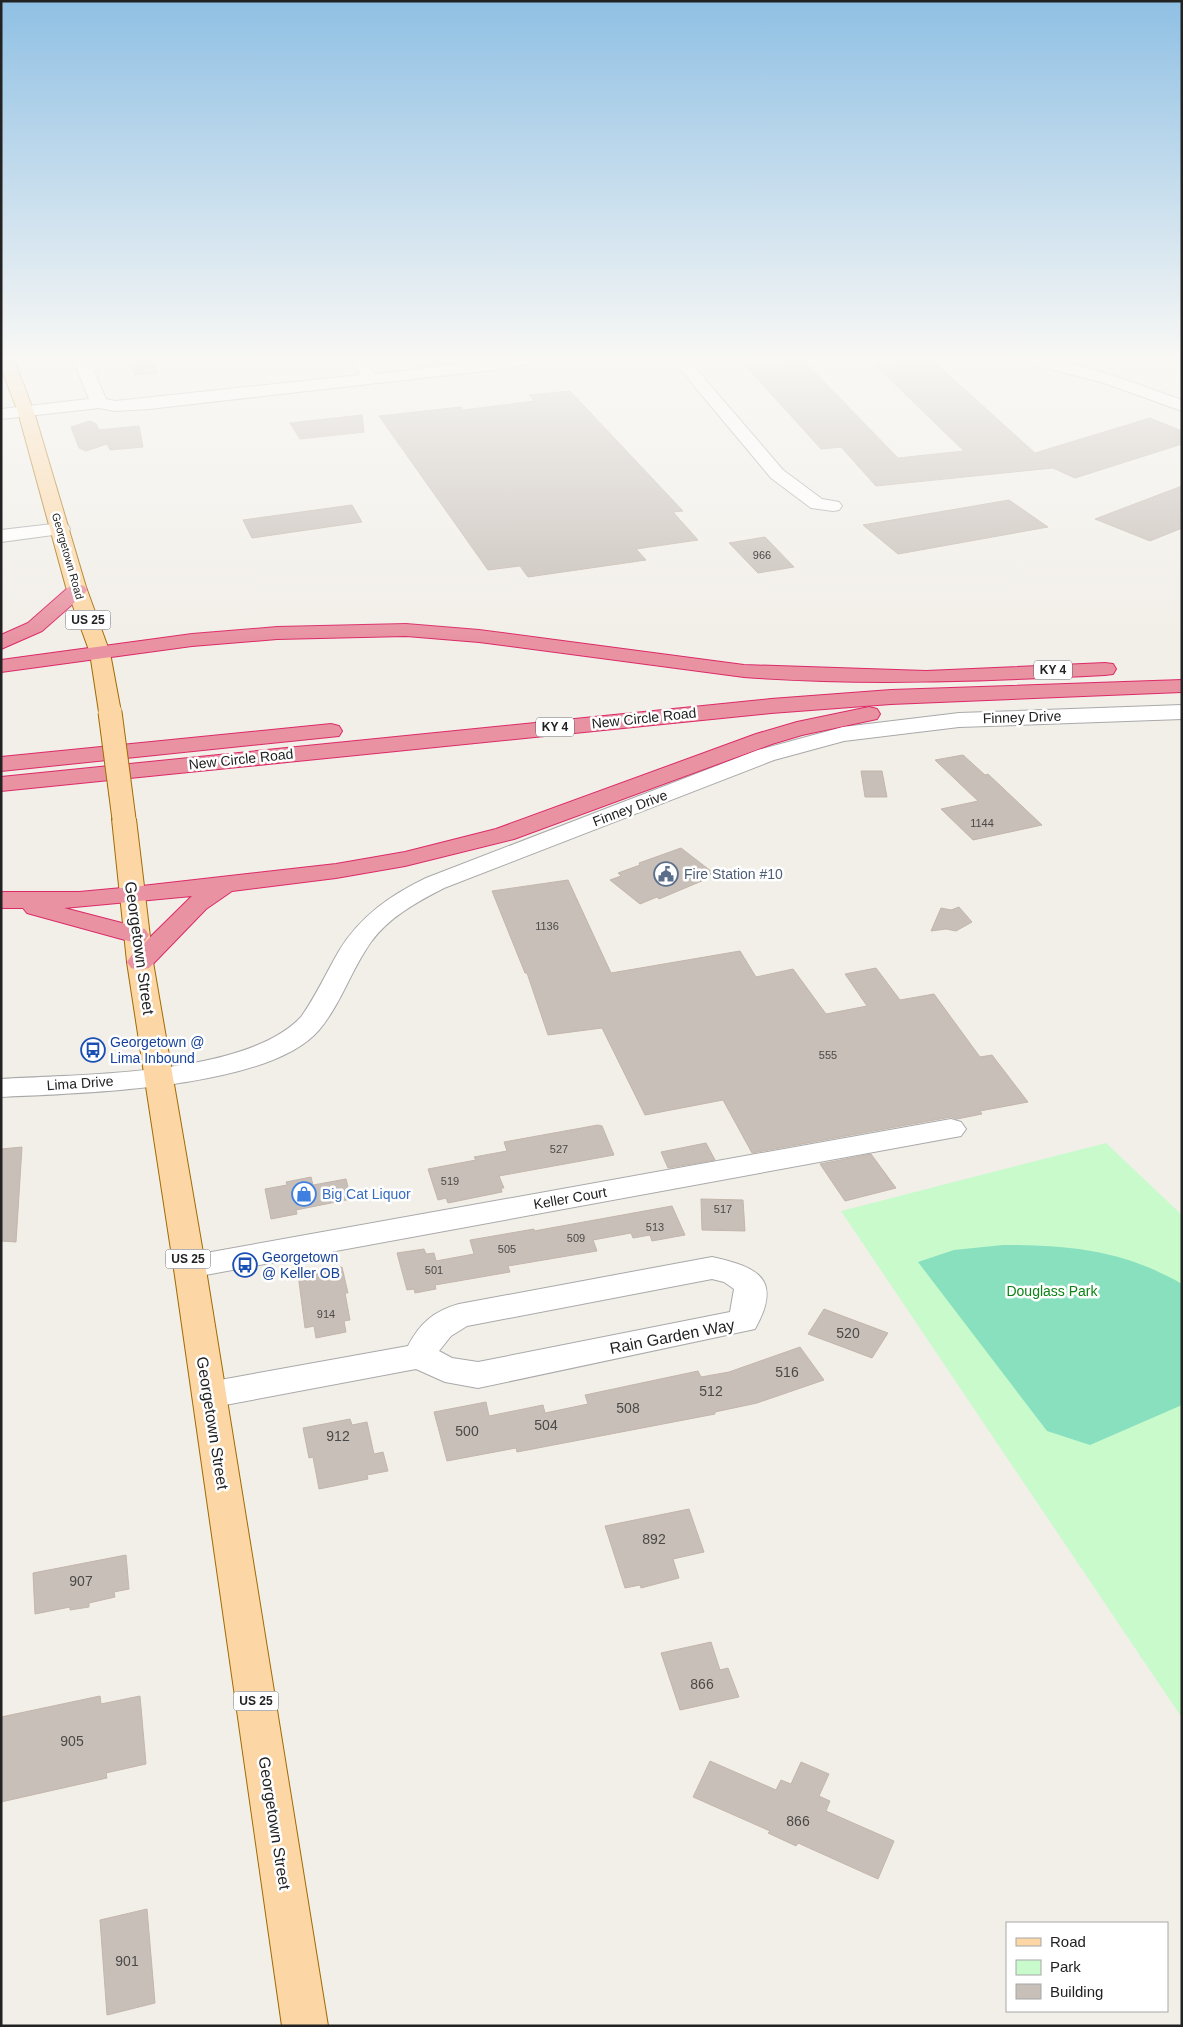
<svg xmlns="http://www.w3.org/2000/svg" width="1183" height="2027" viewBox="0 0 1183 2027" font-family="Helvetica,sans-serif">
  <rect width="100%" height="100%" fill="#f2efe9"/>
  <!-- park -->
  <path fill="#c8facc" d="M1106,1143L1182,1215V1718L841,1211Z"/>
  <!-- pitch -->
  <path fill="#88e0be" d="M1003,1245C1069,1245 1123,1250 1182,1284V1405L1090,1445L1047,1431L918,1262L954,1250Z"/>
  <!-- building -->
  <g fill="#c7bfb8" stroke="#c4b6ab">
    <path d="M126,357H150L157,373L135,375Z"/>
    <path d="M931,359L1035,453L1150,418L1182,431V444L1075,478L1053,468L876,486L841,447L821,449L745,365L803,360L898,458L964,451L874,364Z"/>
    <path d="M570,391L683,511L673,512L698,540L636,549L646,560L528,577L520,566L488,570L379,416L461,407L463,410L535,401L529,395Z"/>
    <path d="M362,415L364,432L300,439L290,423Z"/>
    <path d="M90,421L96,424L99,430L139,426L143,447L110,450L107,444L86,451L79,448L71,427Z"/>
    <path d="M1182,486V528L1150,541L1095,519Z"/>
    <path d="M1009,500L1048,527L898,554L863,525Z"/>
    <path d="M352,505L362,522L252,538L243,520Z"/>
    <path d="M765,537L794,567L758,573L729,543Z"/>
    <path d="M963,755L985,775L988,774L1042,825L973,840L941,809L978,801L935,760Z"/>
    <path d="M861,771H882L887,797H865Z"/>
    <path d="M681,848L716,875L659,899L657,897L640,904L610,880L621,876L618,873L640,865L639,863Z"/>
    <path d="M568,880L611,973L740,951L756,977L793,969L826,1014L867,1006L845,974L876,968L900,1000L934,994L980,1057L992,1055L1028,1102L980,1111L982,1114L957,1119L951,1117L752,1153L723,1100L645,1115L602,1028L548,1035L527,973H525L492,891Z"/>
    <path d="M959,907L972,922L956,931L946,929L931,931L941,908L951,910Z"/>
    <path d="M598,1125L602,1126L614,1155L499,1176L504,1188H501L502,1192L448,1203L446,1198L438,1200L428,1169L476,1160L474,1157L507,1151L504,1142Z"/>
    <path d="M706,1143L715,1160L668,1168L661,1152Z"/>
    <path d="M22,1147L16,1242L1,1241V1149Z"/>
    <path d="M871,1154L896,1188L845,1201L820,1164Z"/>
    <path d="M311,1177L313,1185L346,1179L351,1199L296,1210L297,1214L271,1219L265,1189L287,1185L286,1182Z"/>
    <path d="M701,1199L743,1200L745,1231L702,1230Z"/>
    <path d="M672,1206L685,1235L652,1241L650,1235L633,1238L631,1233L593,1240L597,1251L508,1266L510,1272L435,1285L436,1289L415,1293L414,1289L407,1290L397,1253L424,1249L426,1254L434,1253L436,1261L474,1254L470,1240L534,1229V1231Z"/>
    <path d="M342,1267L348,1293H345L350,1320L344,1321L346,1332L316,1338L314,1326L305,1328L298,1274Z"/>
    <path d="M824,1309L888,1333L872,1358L808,1334Z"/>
    <path d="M800,1347L824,1380L757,1403L715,1412V1414L517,1452L516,1448L447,1461L434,1412L486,1402L489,1416L543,1405L545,1413L588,1404L585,1395L698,1371L701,1377L729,1372Z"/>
    <path d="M350,1419L352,1425L367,1422L374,1454L383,1452L388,1471L367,1475L368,1479L319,1489L313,1457L309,1458L303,1428Z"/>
    <path d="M689,1509L704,1552L673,1559L679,1578L641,1588L640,1585L625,1588L605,1526Z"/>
    <path d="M126,1555L129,1589L114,1592L115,1597L89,1603V1607L70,1610V1607L35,1614L33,1573Z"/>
    <path d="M711,1642L720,1670L728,1668L739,1697L680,1710L661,1653Z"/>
    <path d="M100,1696L101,1704L140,1696L146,1764L106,1773L107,1778L1,1802V1717Z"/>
    <path d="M710,1761L776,1790L781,1780L791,1784L801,1762L829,1774L819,1796L830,1801L826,1811L894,1841L878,1879L798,1843L796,1846L768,1833L770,1831L693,1797Z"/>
    <path d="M147,1909L155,2003L107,2015L100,1920Z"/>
  </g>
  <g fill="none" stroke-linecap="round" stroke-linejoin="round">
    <!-- minor casing -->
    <g stroke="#a9a9a9" stroke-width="2">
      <g id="minor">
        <path d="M72,357H88L106,399L115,401L360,375L349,357H365L375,374L514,357H548L540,362L493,370L149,409L115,411L99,408L1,419V409L89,399Z"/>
        <path d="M670,357H686L783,470L822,499L839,502L842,506L839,510L833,511L811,508L771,478Z"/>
        <path d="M1012,357C1062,354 1134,383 1182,400V411L1104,383L1015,360Z"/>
        <path d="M61,523L68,525L70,529L68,533L1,542V530Z"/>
        <path d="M1182,705V719L959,727L844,741L774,760L444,888C417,902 389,917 371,942C351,970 341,1004 319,1030C268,1090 78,1093 1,1097V1079C79,1074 246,1076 301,1017C316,996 326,973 339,951C360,916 391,895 426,878L758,750L843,727L959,713Z"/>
        <path d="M951,1119L961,1122L966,1129L961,1136L189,1278L178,1275L173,1267L178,1259L189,1256Z"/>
        <path d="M712,1257C758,1267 783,1279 755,1329L478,1388L445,1382L416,1369L209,1408L197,1404L192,1395L197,1386L209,1382L408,1346C420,1323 434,1311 459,1304ZM712,1279L724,1282L734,1289L730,1312L478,1362L452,1358L439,1351L451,1336L467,1326Z"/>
      </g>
    </g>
    <!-- major casing -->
    <g stroke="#a06b00" stroke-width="2">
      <g id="major">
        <path d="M1,357H13L34,412L86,587L110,653L121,712L118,717L110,719L102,717L99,712L90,653L66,587L18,412L1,368Z"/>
        <path d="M124,812L132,814L136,819L153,962L207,1276L328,2026H282L175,1276L127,962L112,819L116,814Z"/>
      </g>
    </g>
    <!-- highway casing -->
    <g stroke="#dc2a67" stroke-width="2">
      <g id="highway">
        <path d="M77,584L84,586L87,590L84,594L42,631L1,649V635L28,623L70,586Z"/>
        <path d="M406,624L479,630L744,665L926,671L1105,663L1113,664L1116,669L1113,674L1105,675C984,681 865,686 744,677L479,642L406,636L277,639L192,646L1,672V660L192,634L277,627Z"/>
        <path d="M1182,680V692L891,704L771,713L1,791V777L771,699L891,690Z"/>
        <path d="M869,707L877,709L880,714L877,719L802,735L772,744L514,839L405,866L336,878L232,891L206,909L149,968L140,970L131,968L127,962L131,956L192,896L64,908L145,929L149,935L145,941L136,943L27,913L23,908H1V892H79L133,887L336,864L405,852L496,829L756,734L797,722Z"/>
        <path d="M331,724L339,726L342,731L339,736L1,771V757Z"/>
      </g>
    </g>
    <!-- minor -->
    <use href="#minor" fill="#fff" fill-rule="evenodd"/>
    <!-- major -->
    <use href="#major" fill="#fcd6a4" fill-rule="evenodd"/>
    <!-- highway -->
    <use href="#highway" fill="#e892a2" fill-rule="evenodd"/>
    <!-- major-bridge casing -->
    <g stroke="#a06b00" stroke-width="25" stroke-linecap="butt">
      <path id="major-bridge" d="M110,712L124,819"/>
    </g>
    <!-- major-bridge -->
    <use href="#major-bridge" stroke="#fcd6a4" stroke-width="23"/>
  </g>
  <!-- sky -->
  <linearGradient id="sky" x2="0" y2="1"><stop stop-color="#8fc0e4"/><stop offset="0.56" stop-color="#f9f8f5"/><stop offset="1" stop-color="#f9f8f5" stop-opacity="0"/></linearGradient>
  <rect width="1183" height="641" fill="url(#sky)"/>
  <!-- icons -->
  <defs>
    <g id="civic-ring" transform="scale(1.25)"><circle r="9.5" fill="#fff" stroke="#5c6f8a" stroke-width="1.5"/><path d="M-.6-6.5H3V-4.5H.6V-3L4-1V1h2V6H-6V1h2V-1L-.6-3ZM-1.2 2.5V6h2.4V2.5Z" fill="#5c6f8a"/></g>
    <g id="bus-ring" transform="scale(1.25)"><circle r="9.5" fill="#fff" stroke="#1a4fb4" stroke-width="1.5"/><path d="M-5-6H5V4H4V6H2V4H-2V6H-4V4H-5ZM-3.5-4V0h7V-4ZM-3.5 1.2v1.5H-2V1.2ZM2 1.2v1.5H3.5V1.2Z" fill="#1a4fb4"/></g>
    <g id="shop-ring" transform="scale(1.25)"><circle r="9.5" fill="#fff" stroke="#3f7fe0" stroke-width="1.5"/><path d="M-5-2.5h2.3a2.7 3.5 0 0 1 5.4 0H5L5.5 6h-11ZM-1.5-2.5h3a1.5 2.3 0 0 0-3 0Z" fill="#3f7fe0"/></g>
  </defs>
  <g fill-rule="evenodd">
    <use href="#civic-ring" x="666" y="874"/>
    <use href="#bus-ring" x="93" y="1050"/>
    <use href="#shop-ring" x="304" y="1194"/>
    <use href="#bus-ring" x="245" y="1265"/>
  </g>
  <g text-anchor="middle" stroke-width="5" stroke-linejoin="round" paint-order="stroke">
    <!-- number labels -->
    <g font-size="11" fill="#4b4948">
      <text x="762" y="559">966</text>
      <text x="982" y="827">1144</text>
      <text x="547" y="930">1136</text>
      <text x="828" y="1059">555</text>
      <text x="559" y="1153">527</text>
      <text x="450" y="1185">519</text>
      <text x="723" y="1213">517</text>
      <text x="655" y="1231">513</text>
      <text x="576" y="1242">509</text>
      <text x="507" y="1253">505</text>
      <text x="434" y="1274">501</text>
      <text x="326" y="1318">914</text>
    </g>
    <!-- far-street labels -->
    <g font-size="11" fill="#222" stroke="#fff">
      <text transform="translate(68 556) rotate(74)" y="4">Georgetown Road</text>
    </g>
    <!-- shield labels -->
    <g fill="#fff" stroke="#646464" stroke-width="1">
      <rect x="65.5" y="610.5" width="45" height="19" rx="4"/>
      <rect x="1034" y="660.5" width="38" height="19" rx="4"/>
      <rect x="536" y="717.5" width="38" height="19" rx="4"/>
      <rect x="165.5" y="1249.5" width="45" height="19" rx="4"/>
      <rect x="233.5" y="1691.5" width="45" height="19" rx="4"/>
    </g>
    <g font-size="12" font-weight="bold" fill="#222">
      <text x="88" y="624">US 25</text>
      <text x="1053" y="674">KY 4</text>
      <text x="555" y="731">KY 4</text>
      <text x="188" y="1263">US 25</text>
      <text x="256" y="1705">US 25</text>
    </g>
    <!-- street labels -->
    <g font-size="14" fill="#222" stroke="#fff">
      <text transform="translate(1022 717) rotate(-2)" y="5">Finney Drive</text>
      <text transform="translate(644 718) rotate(-6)" y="5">New Circle Road</text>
      <text transform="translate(241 759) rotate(-6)" y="5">New Circle Road</text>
      <text transform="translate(630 808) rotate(-21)" y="5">Finney Drive</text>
      <text transform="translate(80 1083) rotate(-4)" y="5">Lima Drive</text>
      <text transform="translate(570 1198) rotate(-10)" y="5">Keller Court</text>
    </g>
    <!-- service labels -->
    <g font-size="14" fill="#4e5e75" stroke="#fff" text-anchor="start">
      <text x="684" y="879">Fire Station #10</text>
    </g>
    <!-- transit labels -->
    <g font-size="14" fill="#164399" stroke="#fff" text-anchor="start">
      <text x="110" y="1047">Georgetown @<tspan x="110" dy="16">Lima Inbound</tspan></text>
      <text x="262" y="1262">Georgetown<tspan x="262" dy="16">@ Keller OB</tspan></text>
    </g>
    <!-- shop labels -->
    <g font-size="14" fill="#366cbe" stroke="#fff" text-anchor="start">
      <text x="322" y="1199">Big Cat Liquor</text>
    </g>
    <!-- park labels -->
    <g font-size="14" fill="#0c8416" stroke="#fff">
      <text x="1052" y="1296">Douglass Park</text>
    </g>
    <!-- near-number labels -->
    <g font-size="14" fill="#4b4948">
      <text x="848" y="1338">520</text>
      <text x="787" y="1377">516</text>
      <text x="711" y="1396">512</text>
      <text x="628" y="1413">508</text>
      <text x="546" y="1430">504</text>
      <text x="467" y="1436">500</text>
      <text x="338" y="1441">912</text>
      <text x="654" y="1544">892</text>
      <text x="81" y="1586">907</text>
      <text x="702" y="1689">866</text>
      <text x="72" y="1746">905</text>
      <text x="798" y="1826">866</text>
      <text x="127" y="1966">901</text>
    </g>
    <!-- near-street labels -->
    <g font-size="16" fill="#222" stroke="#fff">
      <text transform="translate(140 948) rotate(82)" y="6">Georgetown Street</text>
      <text transform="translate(672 1336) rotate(-11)" y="6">Rain Garden Way</text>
      <text transform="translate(213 1423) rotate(81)" y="6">Georgetown Street</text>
      <text transform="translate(275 1823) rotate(81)" y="6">Georgetown Street</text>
    </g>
  </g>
  <!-- border -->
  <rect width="1183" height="2027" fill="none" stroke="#222222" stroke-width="5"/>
  <!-- legend -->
  <rect x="1006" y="1922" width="162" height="90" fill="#ffffff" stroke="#a7a7a7"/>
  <rect x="1016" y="1938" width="25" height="8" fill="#fcd6a4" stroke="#a7a7a7"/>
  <text x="1050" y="1947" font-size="15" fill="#222222">Road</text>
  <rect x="1016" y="1960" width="25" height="15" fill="#c8facc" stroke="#a7a7a7"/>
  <text x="1050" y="1972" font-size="15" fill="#222222">Park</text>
  <rect x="1016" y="1984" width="25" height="15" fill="#c7bfb8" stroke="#a7a7a7"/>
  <text x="1050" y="1997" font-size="15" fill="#222222">Building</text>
</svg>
